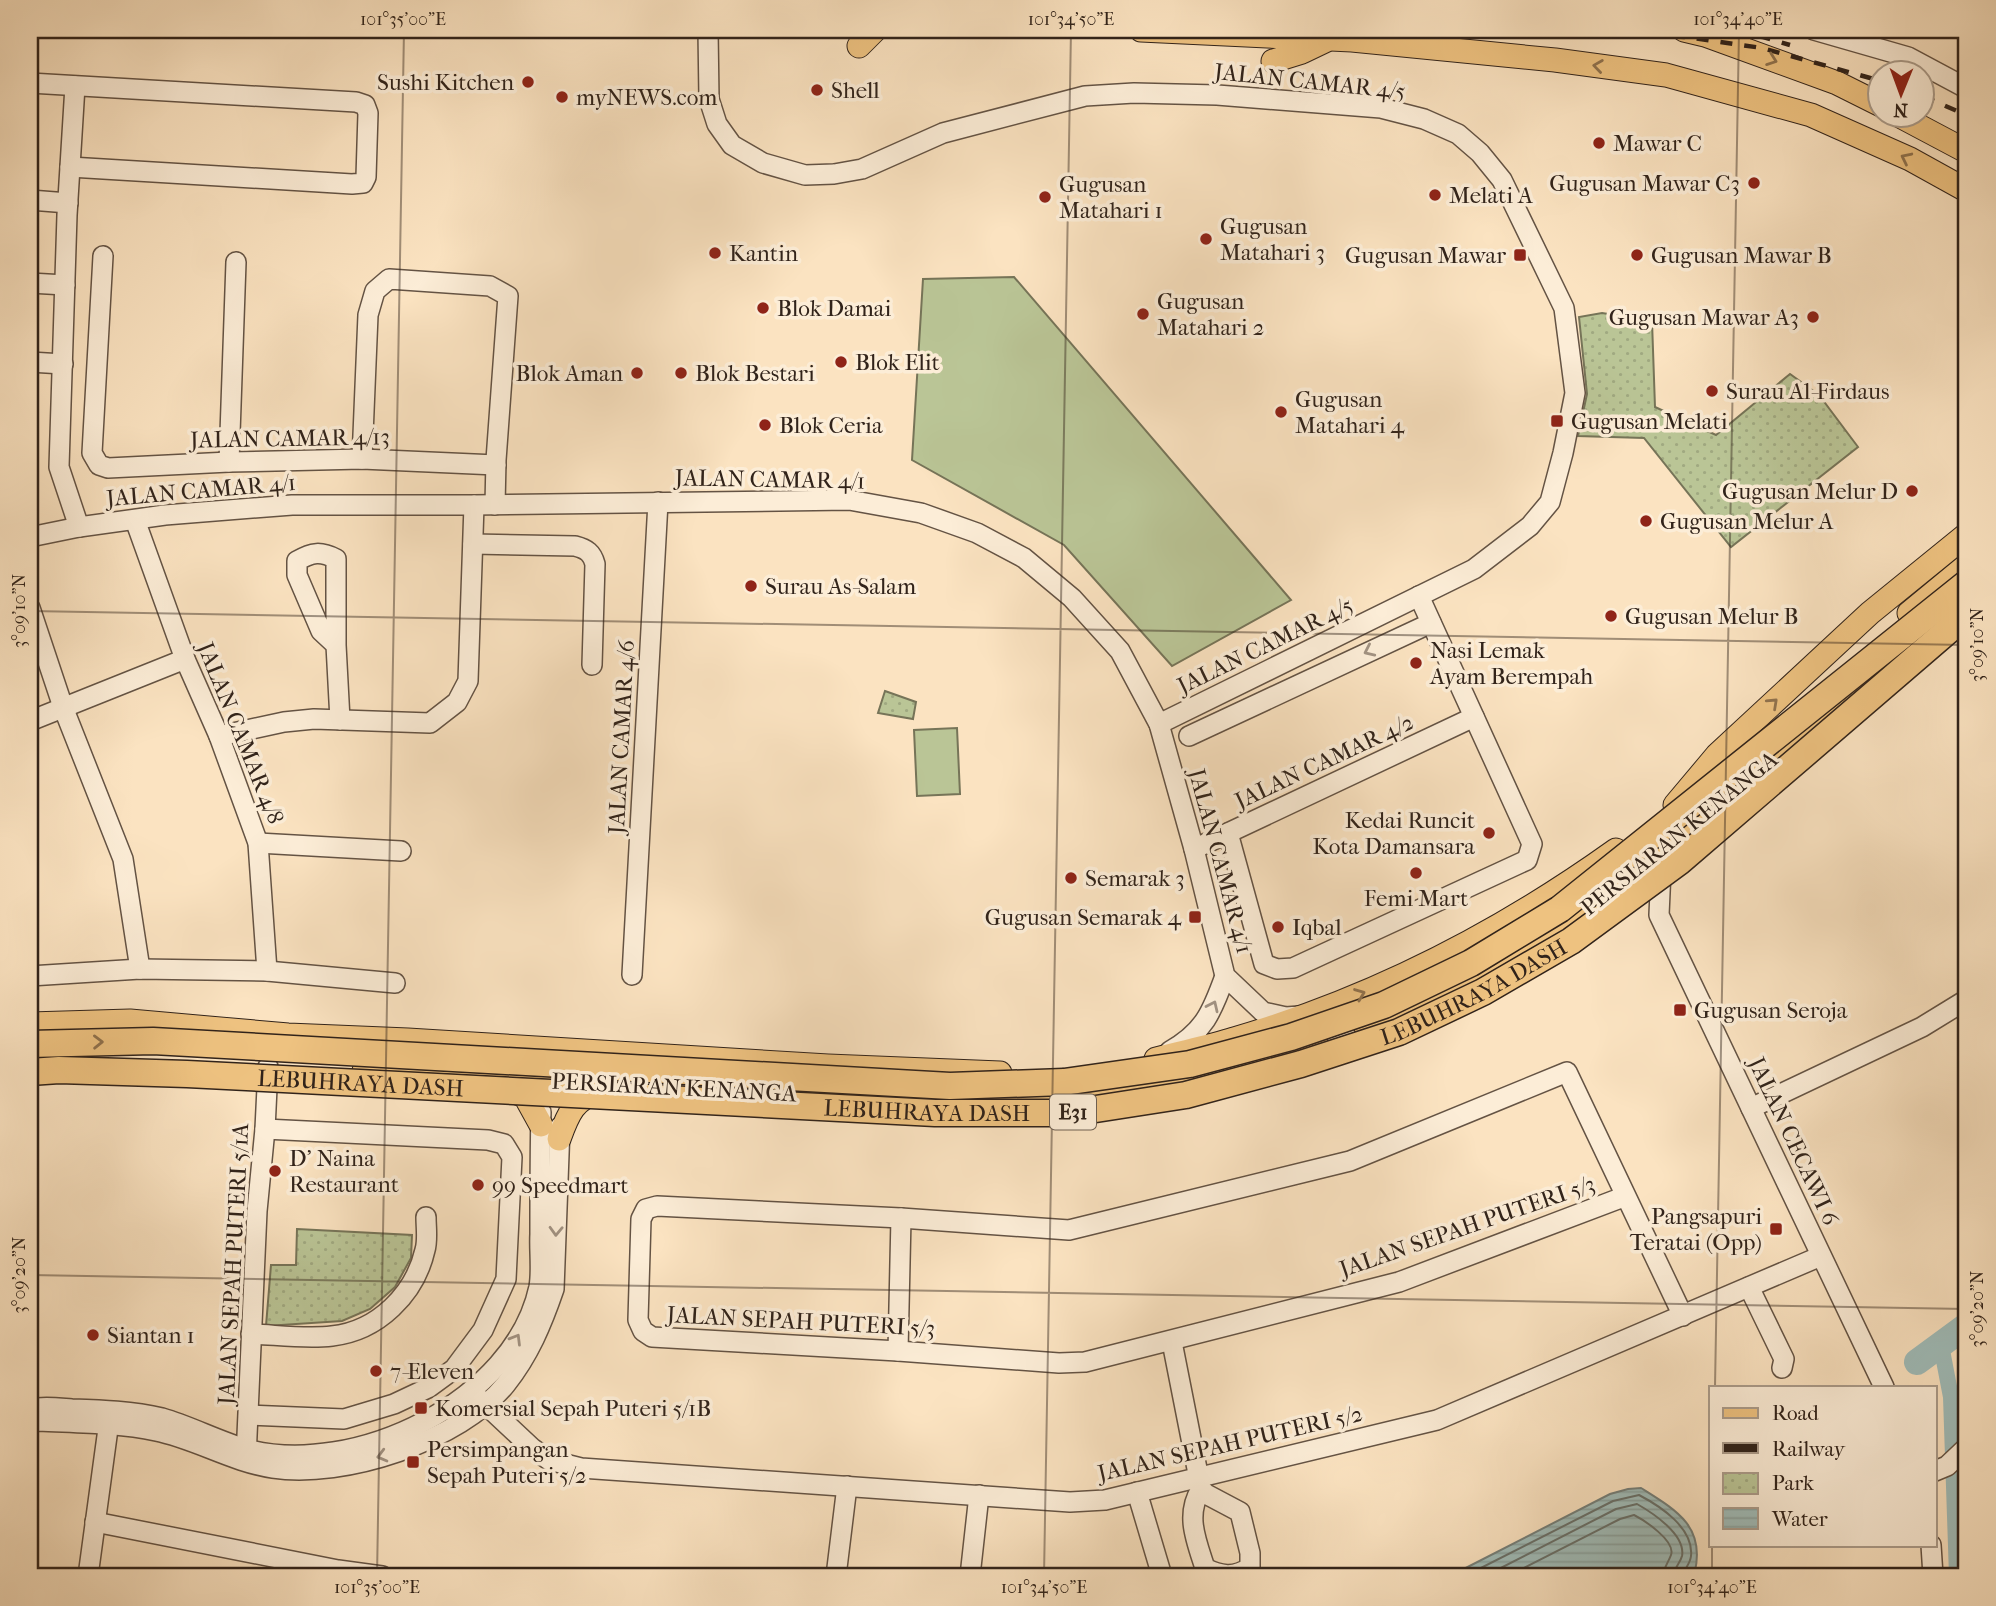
<svg xmlns="http://www.w3.org/2000/svg" width="1996" height="1606" viewBox="0 0 1996 1606" font-family="'IM FELL French Canon',serif">
  <defs>
    <pattern id="park-dots" width="8" height="8" patternUnits="userSpaceOnUse" patternTransform="scale(1.75)"><rect width="8" height="8" fill="#bac596"/><path d="M2 2h.1M6 6h.1" fill="none" stroke="#a0a981" stroke-width="1.8" stroke-linecap="round"/></pattern>
    <pattern id="water-rules" width="6" height="5" patternUnits="userSpaceOnUse" patternTransform="scale(1.75)"><rect width="6" height="5" fill="#a0bdba"/><path d="M0 2.5h6" fill="none" stroke="#8aa29f"/></pattern>
  </defs>
  <rect width="100%" height="100%" fill="#fbe3c1"/>
  <filter id="stains"><feTurbulence type="fractalNoise" baseFrequency=".00286" numOctaves="4"/><feColorMatrix values="0 0 0 0 .2 0 0 0 0 .09 0 0 0 0 .02 0 0 0 .5 -.17"/></filter>
  <radialGradient id="worn" r=".72"><stop offset=".6" stop-color="#630" stop-opacity="0"/><stop offset="1" stop-color="#630" stop-opacity=".3"/></radialGradient>
  <!-- park -->
  <g fill="url(#park-dots)" stroke="#767458" stroke-width="2">
    <path d="M1602,313L1652,321L1655,407L1716,435L1790,374L1819,395L1858,447L1731,547L1644,438L1578,436L1587,394L1579,317Z"/>
    <path d="M885,691L916,702L913,719L878,713Z"/>
    <path d="M297,1229L412,1235L411,1258L395,1287L370,1309L342,1321L266,1326L271,1265H296Z"/>
  </g>
  <!-- garden -->
  <g fill="#bac596" stroke="#767458" stroke-width="2">
    <path d="M1014,277L1291,600L1172,666L1064,545L912,460L923,279Z"/>
    <path d="M957,728L960,794L917,796L914,730Z"/>
  </g>
  <!-- water -->
  <path fill="url(#water-rules)" stroke="#747f7a" stroke-width="2" d="M1641,1488C1676,1510 1705,1526 1695,1571L1684,1576H1450L1610,1494L1628,1489Z"/>
  <g fill="none" stroke-linecap="round" stroke-linejoin="round">
    <!-- shore -->
    <g stroke="#68706a" stroke-width="2">
      <path d="M1465,1576L1613,1501L1639,1495C1660,1506 1694,1528 1691,1556C1690,1565 1684,1568 1683,1576"/>
      <path d="M1485,1576L1616,1509L1637,1504C1653,1513 1686,1535 1682,1556C1680,1564 1674,1567 1674,1576"/>
      <path d="M1508,1576L1620,1519L1634,1515C1644,1520 1676,1541 1671,1555C1668,1563 1664,1567 1663,1576"/>
    </g>
    <!-- canal -->
    <path stroke="#a0bdba" stroke-width="16" d="M1941,1345L1951,1397L1957,1576"/>
    <!-- river -->
    <path stroke="#a0bdba" stroke-width="26" d="M1917,1362L1966,1326"/>
    <!-- minor casing -->
    <g stroke="#645344" stroke-width="22">
      <g id="minor">
        <path d="M708,30L709,99L717,124L732,145L763,163L805,175L834,174L862,169L943,133L1085,96L1134,93L1217,95L1381,108L1424,119L1458,134L1480,153L1502,180L1564,308L1575,393L1563,453L1550,502L1530,526L1474,569L1159,724"/>
        <path d="M1814,30L1908,57L1966,88"/>
        <path d="M30,83L356,102L365,105L368,113L366,177L363,183L352,184L70,167"/>
        <path d="M75,86L67,215L59,467L79,527"/>
        <path d="M30,200L68,203"/>
        <path d="M103,256L92,453L99,465L108,468L229,462L362,459L496,465"/>
        <path d="M30,283L65,285"/>
        <path d="M30,362L63,364"/>
        <path d="M362,459L368,315L375,291L389,279L490,286L508,296L496,460L495,505"/>
        <path d="M229,462L236,262"/>
        <path d="M135,520L185,659L219,736L258,843L267,971"/>
        <path d="M30,537L79,527L165,515L292,505H474L849,500L921,513L977,533L1024,558L1072,598L1120,651L1159,724L1194,849L1225,976L1263,1012L1286,1017L1299,1016"/>
        <path d="M473,544L575,546C587,549 592,553 595,564L592,665"/>
        <path d="M30,608L63,707L123,859L140,969"/>
        <path d="M336,645L321,631L297,575V561C312,552 321,551 336,559V645L340,720"/>
        <path d="M30,721L185,659"/>
        <path d="M219,736L284,722L314,719L430,723L457,702L468,681L474,505"/>
        <path d="M1189,736L1431,623"/>
        <path d="M1228,833L1264,964L1277,969L1293,968L1527,860L1532,844L1419,596"/>
        <path d="M258,843L401,851"/>
        <path d="M1194,849L1474,717"/>
        <path d="M1661,870L1659,915L1884,1387"/>
        <path d="M632,975L658,502"/>
        <path d="M30,976L140,969L267,971L395,983"/>
        <path d="M1170,1051C1204,1032 1212,1012 1225,976"/>
        <path d="M1751,1108L1922,1027L1966,1000"/>
        <path d="M1626,1196L1399,1282L1085,1362L1059,1363L898,1351L652,1337L643,1331L638,1320L641,1219L646,1209L657,1206L901,1218L1069,1230L1350,1161L1567,1072L1683,1316"/>
        <path d="M1749,1287L1784,1359L1782,1368"/>
        <path d="M251,1334C277,1335 306,1339 332,1336C378,1331 415,1294 425,1250C428,1240 426,1228 426,1217"/>
        <path d="M1172,1342L1201,1489C1185,1515 1196,1540 1205,1568C1220,1576 1235,1578 1250,1567V1553L1240,1512L1206,1494L1201,1489"/>
        <path d="M898,1351L901,1218"/>
        <path d="M471,1391L532,1448L549,1460L581,1468L1070,1502L1105,1500L1437,1420L1821,1256"/>
        <path d="M30,1409C43,1406 58,1408 72,1409C102,1410 132,1411 162,1418C190,1426 218,1441 246,1449C354,1478 515,1401 539,1287C542,1270 539,1251 540,1234C540,1193 540,1152 541,1112"/>
        <path d="M249,1415L344,1419L394,1404L428,1388L454,1369L483,1330L506,1279L512,1157L504,1144L488,1140L265,1129"/>
        <path d="M30,1423L39,1421C78,1423 118,1423 156,1431C196,1439 232,1462 273,1468C343,1479 461,1441 506,1384C529,1355 542,1324 554,1289L560,1127"/>
        <path d="M246,1458L257,1211L265,1129L268,1067"/>
        <path d="M1935,1471L1947,1466L1966,1448"/>
        <path d="M1137,1492L1162,1576"/>
        <path d="M95,1522L338,1570L382,1576"/>
        <path d="M1931,1545L1933,1576"/>
        <path d="M88,1576L110,1414"/>
        <path d="M836,1576L847,1486"/>
        <path d="M970,1576L979,1495"/>
      </g>
    </g>
    <!-- major casing -->
    <g stroke="#31231a" stroke-width="25">
      <g id="major">
        <path d="M1141,30L1352,40L1555,60L1666,75L1811,115L1910,159L1966,190"/>
        <path d="M1684,30L1705,35L1837,83L1881,105"/>
        <path d="M859,46L875,30"/>
        <path d="M1273,61L1302,52L1325,41"/>
        <path d="M1900,116L1966,151"/>
        <path d="M1909,613L1966,566"/>
        <path d="M1675,805L1717,755L1870,613L1966,535"/>
        <path d="M30,1024L130,1021L288,1035L408,1040L828,1066L1000,1073"/>
        <path d="M1365,1025L1401,1012L1507,960L1580,913L1634,868L1710,811L1878,670"/>
        <path d="M1156,1059C1182,1052 1209,1047 1234,1039C1371,999 1500,933 1616,850"/>
        <path d="M364,1071L613,1084"/>
        <path d="M507,1089L525,1096L541,1125"/>
        <path d="M899,1098L958,1101L1022,1099L1142,1086L1254,1063L1316,1042"/>
        <path d="M559,1139C567,1117 574,1096 600,1093"/>
      </g>
    </g>
    <!-- minor -->
    <use href="#minor" stroke="#fcedd7" stroke-width="19"/>
    <!-- major -->
    <use href="#major" stroke="#eec280" stroke-width="23"/>
    <!-- rail -->
    <g stroke="#31231a" stroke-width="4.5" stroke-dasharray="12 12" stroke-linecap="butt">
      <path d="M1553,30L1686,37L1762,48L1881,81"/>
      <path d="M1711,30L1763,37L1790,45"/>
      <path d="M1923,96L1966,115"/>
    </g>
    <!-- highway-bridge casing -->
    <g stroke="#31231a" stroke-width="29" stroke-linecap="butt">
      <g id="highway-bridge">
        <path d="M30,1044L153,1041L950,1086L1064,1082L1190,1064L1291,1037L1384,1005L1471,963L1560,909L1966,584"/>
        <path id="s1" d="M30,1072L59,1070L187,1074L935,1113H1070L1186,1095L1301,1064L1399,1032L1483,992L1571,941L1680,861L1966,615"/>
      </g>
    </g>
    <!-- highway-bridge -->
    <use href="#highway-bridge" stroke="#eec280" stroke-width="26"/>
  </g>
  <!-- one-way arrows -->
  <defs><path id="oneway-chevron" d="M-2-3.5L2.5 0L-2 3.5" fill="none" stroke-width="1.6" stroke-linecap="round" stroke-linejoin="round" transform="scale(1.75)"/></defs>
  <g stroke="#90724d">
    <use href="#oneway-chevron" transform="translate(1772 60) rotate(20)"/>
    <use href="#oneway-chevron" transform="translate(1598 66) rotate(-172)"/>
    <use href="#oneway-chevron" transform="translate(1906 158) rotate(-154)"/>
    <use href="#oneway-chevron" transform="translate(1773 703) rotate(-43)"/>
    <use href="#oneway-chevron" transform="translate(1360 994) rotate(-21)"/>
    <use href="#oneway-chevron" transform="translate(98 1042) rotate(-1)"/>
  </g>
  <g stroke="#a19282">
    <use href="#oneway-chevron" transform="translate(1369 651) rotate(155)"/>
    <use href="#oneway-chevron" transform="translate(1213 1006) rotate(-65)"/>
    <use href="#oneway-chevron" transform="translate(556 1231) rotate(92)"/>
    <use href="#oneway-chevron" transform="translate(516 1339) rotate(-59)"/>
    <use href="#oneway-chevron" transform="translate(382 1456) rotate(165)"/>
  </g>
  <!-- ticks -->
  <path fill="none" stroke="#31231a" stroke-width="2" stroke-opacity="0.45" d="M30,611L1966,645M30,1275L1966,1309M1715,1387L1739,30M377,1576L404,30M1044,1576L1071,30M1712,1576V1545"/>
  <!-- markers -->
  <g fill="#8f2418" stroke="#fcedd7" stroke-width="2.5">
    <circle cx="528" cy="82" r="7"/>
    <circle cx="817" cy="90" r="7"/>
    <circle cx="562" cy="97" r="7"/>
    <circle cx="1599" cy="143" r="7"/>
    <circle cx="1754" cy="183" r="7"/>
    <circle cx="1435" cy="195" r="7"/>
    <circle cx="1045" cy="197" r="7"/>
    <circle cx="1206" cy="239" r="7"/>
    <circle cx="715" cy="253" r="7"/>
    <rect x="1513" y="248" width="14" height="14" rx="3.5"/>
    <circle cx="1637" cy="255" r="7"/>
    <circle cx="763" cy="308" r="7"/>
    <circle cx="1143" cy="314" r="7"/>
    <circle cx="1813" cy="317" r="7"/>
    <circle cx="841" cy="362" r="7"/>
    <circle cx="637" cy="373" r="7"/>
    <circle cx="681" cy="373" r="7"/>
    <circle cx="1712" cy="391" r="7"/>
    <circle cx="1281" cy="412" r="7"/>
    <rect x="1550" y="414" width="14" height="14" rx="3.5"/>
    <circle cx="765" cy="425" r="7"/>
    <circle cx="1912" cy="491" r="7"/>
    <circle cx="1646" cy="521" r="7"/>
    <circle cx="751" cy="586" r="7"/>
    <circle cx="1611" cy="616" r="7"/>
    <circle cx="1416" cy="663" r="7"/>
    <circle cx="1489" cy="833" r="7"/>
    <circle cx="1416" cy="873" r="7"/>
    <circle cx="1071" cy="878" r="7"/>
    <rect x="1188" y="910" width="14" height="14" rx="3.5"/>
    <circle cx="1278" cy="927" r="7"/>
    <rect x="1673" y="1003" width="14" height="14" rx="3.5"/>
    <circle cx="275" cy="1171" r="7"/>
    <circle cx="478" cy="1185" r="7"/>
    <rect x="1769" y="1222" width="14" height="14" rx="3.5"/>
    <circle cx="93" cy="1335" r="7"/>
    <circle cx="376" cy="1371" r="7"/>
    <rect x="414" y="1401" width="14" height="14" rx="3.5"/>
    <rect x="406" y="1455" width="14" height="14" rx="3.5"/>
  </g>
  <g text-anchor="middle" stroke-width="7" stroke-linejoin="round" paint-order="stroke">
    <!-- shield labels -->
    <rect fill="#fcedd7" stroke="#6e6053" stroke-width="2" x="1050" y="1094.5" width="46" height="35" rx="5"/>
    <g font-size="21" font-weight="bold" fill="#31231a">
      <text x="1073" y="1119">E31</text>
    </g>
    <!-- street labels -->
    <g font-size="23" fill="#31231a" stroke="#fcedd7">
      <text transform="translate(1310 81) rotate(6)" y="8">JALAN CAMAR 4/5</text>
      <text transform="translate(290 438) rotate(-1)" y="8">JALAN CAMAR 4/13</text>
      <text transform="translate(770 479) rotate(1)" y="8">JALAN CAMAR 4/1</text>
      <text transform="translate(201 490) rotate(-5)" y="8">JALAN CAMAR 4/1</text>
      <text transform="translate(1265 645) rotate(-26)" y="8">JALAN CAMAR 4/5</text>
      <text transform="translate(241 733) rotate(68)" y="8">JALAN CAMAR 4/8</text>
      <text transform="translate(621 737) rotate(-87)" y="8">JALAN CAMAR 4/6</text>
      <text transform="translate(1324 761) rotate(-25)" y="8">JALAN CAMAR 4/2</text>
      <text transform="translate(1679 833) rotate(-39)" y="8">PERSIARAN KENANGA</text>
      <text transform="translate(1221 861) rotate(75)" y="8">JALAN CAMAR 4/1</text>
      <text dy="8" stroke="none"><textPath href="#s1" startOffset="1465">LEBUHRAYA DASH</textPath></text>
      <text dy="8" stroke="none"><textPath href="#s1" startOffset="331">LEBUHRAYA DASH</textPath></text>
      <text transform="translate(674 1087) rotate(3)" y="8">PERSIARAN KENANGA</text>
      <text dy="8" stroke="none"><textPath href="#s1" startOffset="898">LEBUHRAYA DASH</textPath></text>
      <text transform="translate(1794 1141) rotate(65)" y="8">JALAN CECAWI 6</text>
      <text transform="translate(1467 1226) rotate(-19)" y="8">JALAN SEPAH PUTERI 5/3</text>
      <text transform="translate(233 1264) rotate(-87)" y="8">JALAN SEPAH PUTERI 5/1A</text>
      <text transform="translate(801 1321) rotate(3)" y="8">JALAN SEPAH PUTERI 5/3</text>
      <text transform="translate(1230 1443) rotate(-13)" y="8">JALAN SEPAH PUTERI 5/2</text>
    </g>
    <!-- poi labels -->
    <g font-size="23" fill="#31231a" stroke="#fcedd7" text-anchor="start">
      <text x="514" y="90" text-anchor="end">Sushi Kitchen</text>
      <text x="831" y="98">Shell</text>
      <text x="576" y="105">myNEWS.com</text>
      <text x="1613" y="151">Mawar C</text>
      <text x="1740" y="191" text-anchor="end">Gugusan Mawar C3</text>
      <text x="1059" y="192">Gugusan<tspan x="1059" dy="26">Matahari 1</tspan></text>
      <text x="1449" y="203">Melati A</text>
      <text x="1220" y="234">Gugusan<tspan x="1220" dy="26">Matahari 3</tspan></text>
      <text x="729" y="261">Kantin</text>
      <text x="1506" y="263" text-anchor="end">Gugusan Mawar</text>
      <text x="1651" y="263">Gugusan Mawar B</text>
      <text x="1157" y="309">Gugusan<tspan x="1157" dy="26">Matahari 2</tspan></text>
      <text x="777" y="316">Blok Damai</text>
      <text x="1799" y="325" text-anchor="end">Gugusan Mawar A3</text>
      <text x="855" y="370">Blok Elit</text>
      <text x="623" y="381" text-anchor="end">Blok Aman</text>
      <text x="695" y="381">Blok Bestari</text>
      <text x="1726" y="399">Surau Al-Firdaus</text>
      <text x="1295" y="407">Gugusan<tspan x="1295" dy="26">Matahari 4</tspan></text>
      <text x="1571" y="429">Gugusan Melati</text>
      <text x="779" y="433">Blok Ceria</text>
      <text x="1898" y="499" text-anchor="end">Gugusan Melur D</text>
      <text x="1660" y="529">Gugusan Melur A</text>
      <text x="765" y="594">Surau As-Salam</text>
      <text x="1625" y="624">Gugusan Melur B</text>
      <text x="1430" y="658">Nasi Lemak<tspan x="1430" dy="26">Ayam Berempah</tspan></text>
      <text x="1475" y="828" text-anchor="end">Kedai Runcit<tspan x="1475" dy="26">Kota Damansara</tspan></text>
      <text x="1085" y="886">Semarak 3</text>
      <text x="1416" y="906" text-anchor="middle">Femi Mart</text>
      <text x="1181" y="925" text-anchor="end">Gugusan Semarak 4</text>
      <text x="1292" y="935">Iqbal</text>
      <text x="1694" y="1018">Gugusan Seroja</text>
      <text x="289" y="1166">D' Naina<tspan x="289" dy="26">Restaurant</tspan></text>
      <text x="492" y="1193">99 Speedmart</text>
      <text x="1762" y="1224" text-anchor="end">Pangsapuri<tspan x="1762" dy="26">Teratai (Opp)</tspan></text>
      <text x="107" y="1343">Siantan 1</text>
      <text x="390" y="1379">7-Eleven</text>
      <text x="435" y="1416">Komersial Sepah Puteri 5/1B</text>
      <text x="427" y="1457">Persimpangan<tspan x="427" dy="26">Sepah Puteri 5/2</tspan></text>
    </g>
  </g>
  <!-- margin -->
  <rect width="1996" height="1606" fill="none" stroke="#fbe3c1" stroke-width="77"/>
  <!-- legend -->
  <rect x="1709" y="1386" width="228" height="161" fill="#fcedd7" stroke="#ab9c8b" stroke-width="2"/>
  <rect x="1723" y="1408" width="35" height="10" fill="#eec280" stroke="#ab9c8b" stroke-width="2"/>
  <text x="1772" y="1420" font-size="21" fill="#31231a">Road</text>
  <rect x="1723" y="1443" width="35" height="10" fill="#31231a" stroke="#ab9c8b" stroke-width="2"/>
  <text x="1772" y="1456" font-size="21" fill="#31231a">Railway</text>
  <rect x="1723" y="1473" width="35" height="21" fill="url(#park-dots)" stroke="#ab9c8b" stroke-width="2"/>
  <text x="1772" y="1490" font-size="21" fill="#31231a">Park</text>
  <rect x="1723" y="1508" width="35" height="21" fill="url(#water-rules)" stroke="#ab9c8b" stroke-width="2"/>
  <text x="1772" y="1526" font-size="21" fill="#31231a">Water</text>
  <!-- north arrow -->
  <g transform="translate(1901 94) rotate(181)"><circle r="33" fill="#fcedd7" stroke="#ab9c8b" stroke-width="2"/>
  <path d="M0-5L12 26L0 18L-12 26Z" fill="#8f2418"/>
  <text y="-10" font-size="19" font-weight="bold" text-anchor="middle" fill="#31231a">N</text>
  </g>
  <rect x="38" y="38" width="1920" height="1530" fill="none" stroke="#31231a" stroke-width="2.5"/>
  <g font-size="18" text-anchor="middle" fill="#31231a">
    <text x="403" y="25">101°35'00"E</text>
    <text x="1071" y="25">101°34'50"E</text>
    <text x="1738" y="25">101°34'40"E</text>
    <text transform="translate(19 611) rotate(-90)" y="6">3°09'10"N</text>
    <text transform="translate(1977 645) rotate(-90)" y="6">3°09'10"N</text>
    <text transform="translate(19 1275) rotate(-90)" y="6">3°09'20"N</text>
    <text transform="translate(1977 1309) rotate(-90)" y="6">3°09'20"N</text>
    <text x="377" y="1593">101°35'00"E</text>
    <text x="1044" y="1593">101°34'50"E</text>
    <text x="1712" y="1593">101°34'40"E</text>
  </g>
  <rect width="100%" height="100%" filter="url(#stains)"/>
  <rect width="100%" height="100%" fill="url(#worn)"/>
</svg>
